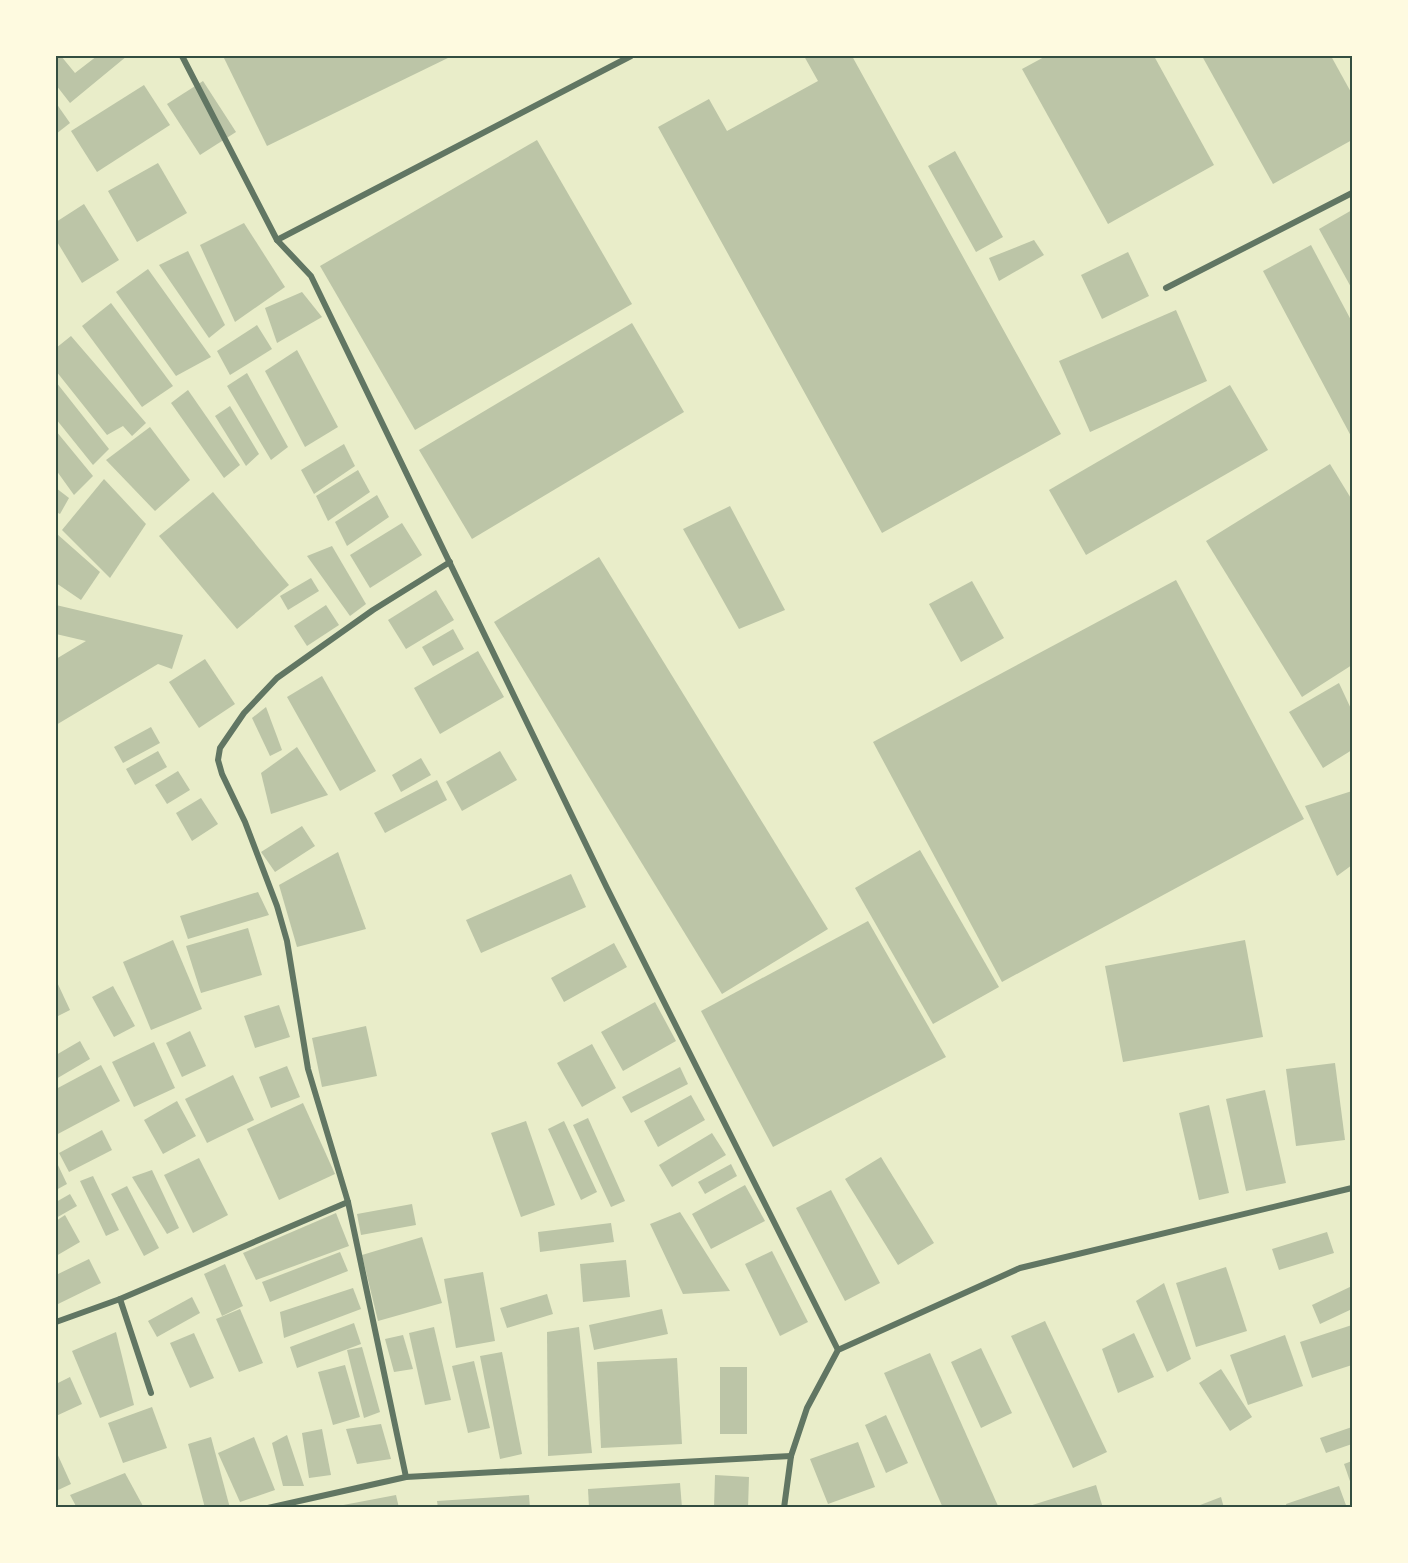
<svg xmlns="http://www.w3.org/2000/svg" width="1408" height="1563" viewBox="0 0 1408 1563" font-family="Bitter,serif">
  <rect width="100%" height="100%" fill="#e9edc9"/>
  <!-- building -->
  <g fill="#bcc5a7">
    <path d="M56,56H61L75,73L97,56H127L70,103L56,85Z"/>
    <path d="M223,56H452L267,146Z"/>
    <path d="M804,56H852L1061,434L882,533L658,127L709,99L727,131L818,81Z"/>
    <path d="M1046,56H1154L1214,165L1108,224L1022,69Z"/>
    <path d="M1202,56H1331L1352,94V140L1273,184Z"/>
    <path d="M203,81L236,132L200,155L167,104Z"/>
    <path d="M144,85L170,125L97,172L71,131Z"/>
    <path d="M56,103L70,123L56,134Z"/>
    <path d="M537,140L632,304L415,430L320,266Z"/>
    <path d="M955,151L1003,237L976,252L928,166Z"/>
    <path d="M158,163L187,213L137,242L108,191Z"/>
    <path d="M84,204L119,260L82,283L56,240V222Z"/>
    <path d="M1352,210V289L1319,229Z"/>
    <path d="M244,223L285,287L235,322L200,245Z"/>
    <path d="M1034,240L1044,255L999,281L989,258Z"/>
    <path d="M1311,245L1352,322V438L1263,271Z"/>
    <path d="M188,251L225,325L209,338L159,265Z"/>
    <path d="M1128,252L1149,296L1102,319L1081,275Z"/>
    <path d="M148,269L211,357L176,376L116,292Z"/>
    <path d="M302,292L322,317L277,343L265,308Z"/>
    <path d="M111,303L173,386L142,407L82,326Z"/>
    <path d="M1176,310L1207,381L1090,432L1059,361Z"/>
    <path d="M632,323L684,412L472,539L419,450Z"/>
    <path d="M257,325L272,349L230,375L217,351Z"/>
    <path d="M71,336L146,423L132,436L123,426L107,435L56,371V348Z"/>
    <path d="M297,350L338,427L305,447L265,371Z"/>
    <path d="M247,373L288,447L271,460L227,386Z"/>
    <path d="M56,382L109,449L93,465L56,419Z"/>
    <path d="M1230,385L1268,450L1086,555L1049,490Z"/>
    <path d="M188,390L240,465L224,478L171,403Z"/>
    <path d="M230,406L259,454L246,466L215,416Z"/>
    <path d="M150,427L190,480L155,511L106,460Z"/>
    <path d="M56,431L93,476L74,495L56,470Z"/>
    <path d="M344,444L355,466L314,494L301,470Z"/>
    <path d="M1330,464L1352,500V665L1302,697L1206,541Z"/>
    <path d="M358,470L370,492L328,521L316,496Z"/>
    <path d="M104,479L146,524L110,578L62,530Z"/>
    <path d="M56,488L69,498L60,514L56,512Z"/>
    <path d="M213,492L289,585L237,629L159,536Z"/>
    <path d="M377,495L389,517L347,546L335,522Z"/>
    <path d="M730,506L785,610L739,629L683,529Z"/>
    <path d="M402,523L422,555L370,588L350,555Z"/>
    <path d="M57,534L100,572L81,600L56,583Z"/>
    <path d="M332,546L366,604L350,616L307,556Z"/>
    <path d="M599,557L828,929L722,994L494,622Z"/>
    <path d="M311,578L319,591L288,610L280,596Z"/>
    <path d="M1176,580L1304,819L1002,982L873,742Z"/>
    <path d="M972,581L1004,638L961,662L929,604Z"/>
    <path d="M436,590L454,620L406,649L388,620Z"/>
    <path d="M56,605L183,635L172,669L158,664L56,725V659L86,641L56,634Z"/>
    <path d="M326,605L339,625L307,646L294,626Z"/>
    <path d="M453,629L464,649L433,666L422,647Z"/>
    <path d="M478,651L504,697L440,734L414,688Z"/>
    <path d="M205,659L235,704L199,728L169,682Z"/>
    <path d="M322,676L376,771L340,791L287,697Z"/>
    <path d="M1339,683L1352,711V750L1323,768L1289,712Z"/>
    <path d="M266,707L282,750L270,756L252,718Z"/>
    <path d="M151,727L160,743L123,763L114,747Z"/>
    <path d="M297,747L328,795L271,814L261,773Z"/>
    <path d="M158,751L167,767L135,785L126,769Z"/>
    <path d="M500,751L517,780L462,811L446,782Z"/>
    <path d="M421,758L431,775L401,792L392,775Z"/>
    <path d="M178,771L190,790L167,804L155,785Z"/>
    <path d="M437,780L447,800L385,833L374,813Z"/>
    <path d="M1352,791V865L1337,876L1305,806Z"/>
    <path d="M201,798L218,824L192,841L176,813Z"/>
    <path d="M302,826L315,846L275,872L261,852Z"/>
    <path d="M920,850L999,987L933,1024L855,888Z"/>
    <path d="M338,852L366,929L297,947L279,885Z"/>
    <path d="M571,874L586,907L481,953L466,920Z"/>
    <path d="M258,892L269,915L188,939L180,916Z"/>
    <path d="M868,921L946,1057L773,1147L701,1011Z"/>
    <path d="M248,928L262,975L201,993L186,946Z"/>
    <path d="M173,940L202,1009L151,1030L123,962Z"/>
    <path d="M1245,940L1263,1037L1123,1062L1105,966Z"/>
    <path d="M614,943L627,967L564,1002L551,978Z"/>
    <path d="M56,980L70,1010L56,1017Z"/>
    <path d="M113,986L135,1026L114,1037L92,997Z"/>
    <path d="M655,1002L676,1041L623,1071L601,1032Z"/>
    <path d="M279,1005L290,1037L255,1048L244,1016Z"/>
    <path d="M366,1026L377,1076L322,1087L312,1038Z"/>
    <path d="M190,1031L206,1066L182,1077L166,1043Z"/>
    <path d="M80,1041L90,1059L56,1079V1055Z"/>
    <path d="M154,1042L175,1088L134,1107L112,1062Z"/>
    <path d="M592,1044L616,1088L582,1107L557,1063Z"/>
    <path d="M1335,1063L1345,1140L1296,1146L1286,1069Z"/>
    <path d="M101,1065L120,1101L56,1135V1089Z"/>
    <path d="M287,1066L300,1097L271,1108L259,1077Z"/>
    <path d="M680,1067L688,1084L631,1113L622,1097Z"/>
    <path d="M233,1075L254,1120L207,1143L185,1099Z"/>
    <path d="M1265,1090L1286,1183L1246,1191L1226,1099Z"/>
    <path d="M691,1095L705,1120L658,1147L644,1121Z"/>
    <path d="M177,1101L196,1136L163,1154L144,1120Z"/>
    <path d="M303,1103L335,1174L279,1200L247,1129Z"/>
    <path d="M1209,1105L1229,1193L1199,1200L1179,1113Z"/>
    <path d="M588,1118L625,1201L611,1207L573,1125Z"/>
    <path d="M526,1121L555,1205L521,1217L491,1133Z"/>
    <path d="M564,1121L597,1192L581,1200L548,1129Z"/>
    <path d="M102,1130L112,1150L69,1172L59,1153Z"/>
    <path d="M712,1133L726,1155L672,1187L659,1165Z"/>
    <path d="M881,1157L934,1243L898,1265L845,1179Z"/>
    <path d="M199,1158L228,1215L193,1233L164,1175Z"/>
    <path d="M56,1161L67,1184L56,1190Z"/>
    <path d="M731,1164L737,1176L705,1194L698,1182Z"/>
    <path d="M152,1170L179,1228L167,1234L132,1177Z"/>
    <path d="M93,1176L119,1230L106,1236L80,1181Z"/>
    <path d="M745,1185L765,1221L711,1249L692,1214Z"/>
    <path d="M127,1186L159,1248L144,1256L111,1194Z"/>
    <path d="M831,1190L880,1283L845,1301L796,1208Z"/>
    <path d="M70,1194L77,1206L56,1218V1202Z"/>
    <path d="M412,1204L416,1225L361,1235L357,1214Z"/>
    <path d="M680,1212L730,1291L683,1294L650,1224Z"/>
    <path d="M336,1213L349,1246L256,1280L243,1253Z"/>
    <path d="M65,1215L80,1242L56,1256V1221Z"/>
    <path d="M611,1223L614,1242L540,1252L538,1232Z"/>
    <path d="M1327,1232L1334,1253L1279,1270L1272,1249Z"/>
    <path d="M422,1237L442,1303L378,1321L362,1255Z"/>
    <path d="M772,1251L808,1322L780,1336L745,1264Z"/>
    <path d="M340,1252L348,1271L270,1302L262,1282Z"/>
    <path d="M89,1259L101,1283L56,1305V1275Z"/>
    <path d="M626,1260L630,1297L583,1302L580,1264Z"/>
    <path d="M225,1264L243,1306L222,1316L204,1274Z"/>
    <path d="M1226,1267L1247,1331L1196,1347L1176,1283Z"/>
    <path d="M483,1272L495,1341L456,1348L444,1279Z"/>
    <path d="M1164,1283L1191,1359L1167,1372L1136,1301Z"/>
    <path d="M1352,1286V1309L1320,1324L1312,1305Z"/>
    <path d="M353,1288L361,1309L284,1338L280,1312Z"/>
    <path d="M547,1294L553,1314L507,1328L500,1308Z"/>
    <path d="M192,1297L200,1313L157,1337L148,1321Z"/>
    <path d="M240,1309L263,1363L239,1372L216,1319Z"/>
    <path d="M662,1309L668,1334L594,1350L589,1325Z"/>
    <path d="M1045,1321L1107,1452L1073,1468L1011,1336Z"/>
    <path d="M354,1323L361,1344L297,1368L290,1347Z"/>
    <path d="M1352,1325V1365L1312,1378L1300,1342Z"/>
    <path d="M434,1327L451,1400L425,1405L409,1333Z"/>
    <path d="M579,1327L592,1453L548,1456L547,1332Z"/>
    <path d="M116,1332L134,1405L100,1418L72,1351Z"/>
    <path d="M194,1333L214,1378L190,1388L170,1343Z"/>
    <path d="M1134,1333L1154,1377L1118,1393L1102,1349Z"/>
    <path d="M403,1335L413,1369L394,1372L385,1339Z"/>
    <path d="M1285,1335L1303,1386L1248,1405L1230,1355Z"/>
    <path d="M362,1347L380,1412L364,1418L347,1350Z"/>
    <path d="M981,1348L1012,1413L981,1428L951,1362Z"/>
    <path d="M502,1352L522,1454L500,1459L480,1356Z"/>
    <path d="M930,1353L998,1506L995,1508H943L884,1373Z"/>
    <path d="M677,1358L682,1444L601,1448L597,1362Z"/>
    <path d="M474,1361L490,1428L468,1433L452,1366Z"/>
    <path d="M345,1365L360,1417L333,1425L318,1372Z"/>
    <rect x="720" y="1367" width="27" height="67"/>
    <path d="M1221,1369L1252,1417L1230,1431L1199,1383Z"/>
    <path d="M70,1377L82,1404L56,1416V1384Z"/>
    <path d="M152,1407L167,1448L123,1463L108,1423Z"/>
    <path d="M886,1415L908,1463L886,1473L865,1425Z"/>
    <path d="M381,1424L391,1459L357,1464L346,1429Z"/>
    <path d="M1352,1427V1444L1326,1453L1320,1438Z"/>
    <path d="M322,1429L331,1475L309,1478L302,1433Z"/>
    <path d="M287,1435L304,1486H283L272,1443Z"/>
    <path d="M211,1437L230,1508H205L188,1444Z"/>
    <path d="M254,1437L275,1490L240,1502L218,1453Z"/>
    <path d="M858,1442L875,1487L828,1504L810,1459Z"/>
    <path d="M56,1451L71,1484L56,1491Z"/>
    <path d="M1352,1461V1487L1344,1464Z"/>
    <path d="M125,1473L143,1506L139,1508H77L70,1495Z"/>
    <path d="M715,1475L749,1477L748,1508H714Z"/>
    <path d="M680,1483L682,1508H589L588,1489Z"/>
    <path d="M1096,1485L1103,1508H1026V1507Z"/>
    <path d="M1339,1486L1347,1508H1287L1286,1504Z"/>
    <path d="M396,1495L399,1508H338V1506Z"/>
    <path d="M529,1495L530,1508H438L437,1501Z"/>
    <path d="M1221,1497L1224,1508H1195V1507Z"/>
  </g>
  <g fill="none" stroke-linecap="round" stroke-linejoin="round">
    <!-- minor -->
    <g stroke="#617663" stroke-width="6">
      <path d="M182,56L277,240L311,276L607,888L838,1350"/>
      <path d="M277,240L631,56"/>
      <path d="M1166,288L1352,193"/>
      <path d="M120,1299L151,1393"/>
      <path d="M56,1322L120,1299L348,1202"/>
      <path d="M406,1477L348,1202L308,1069L287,941L277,906L245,822L222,774L218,760L220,748L244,713L277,678L373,610L450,562"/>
      <path d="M268,1508L406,1477L791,1456"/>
      <path d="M784,1508L791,1456L807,1408L838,1350L1020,1268L1352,1188"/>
    </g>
  </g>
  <!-- border -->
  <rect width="1408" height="1563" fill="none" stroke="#fefae0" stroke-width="114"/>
  <rect x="57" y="57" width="1294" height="1449" fill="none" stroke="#344e41" stroke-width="2"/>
</svg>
